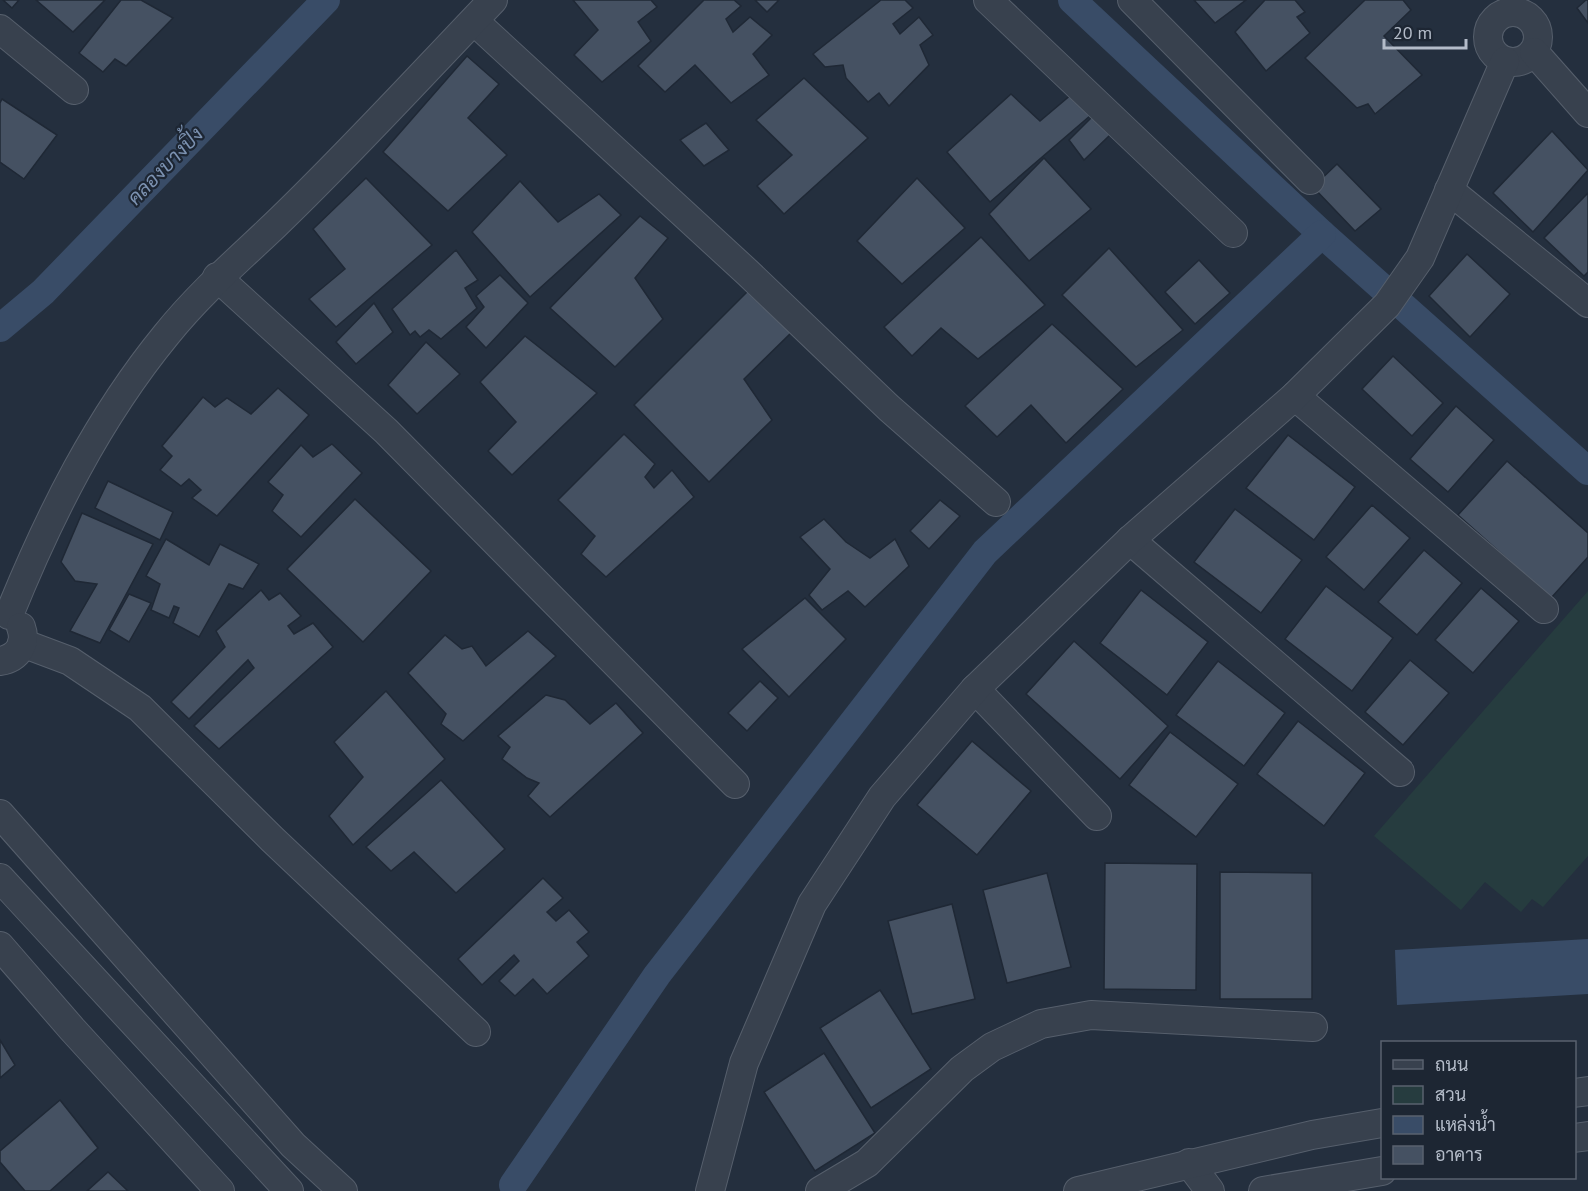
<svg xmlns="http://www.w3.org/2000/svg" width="1588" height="1191" viewBox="0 0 1588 1191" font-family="'PT Sans',Sarabun,sans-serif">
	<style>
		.green { fill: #263c3f }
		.water { fill: #394c67 }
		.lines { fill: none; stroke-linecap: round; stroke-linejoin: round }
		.canal { stroke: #394c67; stroke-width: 28 }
		.building { fill: #455162; stroke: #1f2835; stroke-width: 1.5 }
		.minor-casing { stroke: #565f6c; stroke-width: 30 }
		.minor { stroke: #38414e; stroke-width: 28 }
		.labels { text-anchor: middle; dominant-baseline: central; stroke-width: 4.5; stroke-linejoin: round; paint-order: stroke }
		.water-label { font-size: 20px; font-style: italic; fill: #7c92b1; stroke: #1d2633 }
	</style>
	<rect width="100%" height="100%" fill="#242f3e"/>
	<polygon class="green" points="1588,591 1588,856 1543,907 1532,899 1521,912 1485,882 1461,910 1374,836"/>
	<polygon class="water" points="1588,939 1588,994 1397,1005 1395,950"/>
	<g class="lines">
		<g class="canal">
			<polyline points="1072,0 1322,234 1588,471"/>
			<polyline points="0,328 43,292 326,0"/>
			<polyline points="513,1185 657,975 985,552 1322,234"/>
		</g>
	</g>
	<g class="building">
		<polygon points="3,0 19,0 12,8"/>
		<polygon points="36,0 105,0 73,32"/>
		<polygon points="121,0 141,0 173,18 126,66 115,59 103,72 79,53"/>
		<polygon points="573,0 651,0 657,7 638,22 651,41 602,82 574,55 598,30"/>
		<polygon points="704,0 734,0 741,6 726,19 733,32 750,17 772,35 753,54 769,75 731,103 695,65 665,92 638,66"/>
		<polygon points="755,0 779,0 767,12"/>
		<polygon points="881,0 905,0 913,8 893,24 900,34 919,17 933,35 920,45 929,65 889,106 879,93 868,102 846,78 843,65 825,67 813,54"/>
		<polygon points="1194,0 1246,0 1215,23"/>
		<polygon points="1265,0 1295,0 1305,12 1297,17 1310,33 1266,71 1235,32"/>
		<polygon points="1365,0 1403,0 1411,10 1384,36 1422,75 1375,114 1368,104 1357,108 1305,58"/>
		<polygon points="1586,0 1588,0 1588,23 1577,8"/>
		<polygon points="467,56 499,84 468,118 507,155 448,211 383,152"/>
		<polygon points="804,78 868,138 784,214 757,186 792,155 756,120"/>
		<polygon points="1011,94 1040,121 1072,94 1091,115 990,202 947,152"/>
		<polygon points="2,99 57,135 24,179 0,162 0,103"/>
		<polygon points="1093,116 1110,135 1084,160 1069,140"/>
		<polygon points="706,123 729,150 704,166 680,140"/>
		<polygon points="1552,131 1588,170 1533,232 1493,193"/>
		<polygon points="1044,158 1091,209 1029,261 989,214"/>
		<polygon points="1337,164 1381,209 1355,231 1313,187"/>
		<polygon points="366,178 432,245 336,327 309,299 345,269 313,229"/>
		<polygon points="917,178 965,228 902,284 857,241"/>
		<polygon points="520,181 558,222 599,194 621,215 530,297 472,232"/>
		<polygon points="1588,193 1588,272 1584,276 1544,238"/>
		<polygon points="640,216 668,238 635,278 663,319 615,367 550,308"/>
		<polygon points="981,237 1045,305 978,359 941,328 912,356 884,327"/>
		<polygon points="1109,248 1183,330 1136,367 1062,295"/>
		<polygon points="456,250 478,280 465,288 477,308 441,339 429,330 420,337 415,331 410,335 392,309"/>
		<polygon points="1467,254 1510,294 1470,337 1429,296"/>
		<polygon points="1199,260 1230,293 1195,324 1165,292"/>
		<polygon points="500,275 528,303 486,348 466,327 484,307 476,296"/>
		<polygon points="750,289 795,329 744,379 772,420 709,482 634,405"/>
		<polygon points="374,303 393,332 356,364 336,342"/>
		<polygon points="1052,324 1123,389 1066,443 1031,405 997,437 965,406"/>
		<polygon points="525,336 597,393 512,475 488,451 516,422 480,382"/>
		<polygon points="426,342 460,374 417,414 388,385"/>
		<polygon points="1393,356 1443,403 1412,436 1362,389"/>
		<polygon points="278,388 309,415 217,516 192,498 201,490 189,479 181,486 160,470 172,456 162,446 203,397 215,407 227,398 251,414"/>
		<polygon points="1456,406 1494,440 1448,492 1410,459"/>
		<polygon points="624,434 655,464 645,477 654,488 672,470 694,497 606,577 581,554 595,536 558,500"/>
		<polygon points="1288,435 1355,487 1314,540 1246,488"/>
		<polygon points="332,444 362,473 301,537 272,511 283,495 268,482 301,445 313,457"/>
		<polygon points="1507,461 1588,533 1588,557 1551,598 1458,515"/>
		<polygon points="108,481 173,512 160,540 95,508"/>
		<polygon points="355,499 431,571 363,642 287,569"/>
		<polygon points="940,500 960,516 929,549 910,531"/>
		<polygon points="1372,505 1410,538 1364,590 1326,557"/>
		<polygon points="1235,509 1302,560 1261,613 1194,562"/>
		<polygon points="82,513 153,544 100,643 70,631 97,584 75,581 61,562"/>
		<polygon points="824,519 846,542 870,558 895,539 909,566 865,607 848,591 822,610 809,595 830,569 800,537"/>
		<polygon points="166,539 209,565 220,544 259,564 243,589 229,584 199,637 173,623 179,608 174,606 169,618 151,610 160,584 146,576"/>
		<polygon points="1424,550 1462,583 1417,635 1378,602"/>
		<polygon points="1326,586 1393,638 1352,691 1285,639"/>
		<polygon points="1481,588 1519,621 1473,673 1435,640"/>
		<polygon points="261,590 269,600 280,593 301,616 288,626 294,634 313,623 333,647 219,749 194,726 254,668 248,660 189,719 171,702 225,647 216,631"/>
		<polygon points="1141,590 1208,642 1167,695 1100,643"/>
		<polygon points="129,594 151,603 129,642 109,630"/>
		<polygon points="805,598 846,639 789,697 742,649"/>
		<polygon points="528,631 556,656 463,741 441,724 446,714 408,673 445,635 462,649 472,646 486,666"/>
		<polygon points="1074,641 1168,726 1120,779 1026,694"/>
		<polygon points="1410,660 1449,693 1403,745 1365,712"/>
		<polygon points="1218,661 1285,713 1244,766 1176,715"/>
		<polygon points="760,681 778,698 747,731 728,713"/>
		<polygon points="386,691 445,759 353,845 329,816 363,777 334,742"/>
		<polygon points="546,695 565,700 590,724 616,703 643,733 550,817 528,796 539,783 527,778 502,759 510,747 498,736"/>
		<polygon points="1298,721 1365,773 1324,826 1257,774"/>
		<polygon points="1170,732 1238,784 1196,837 1129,785"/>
		<polygon points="972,741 1031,791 977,855 917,805"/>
		<polygon points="441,780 505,849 456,893 414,852 391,871 366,847"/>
		<polygon points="1105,863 1197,864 1196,990 1104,989"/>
		<polygon points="1220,872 1312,873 1312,999 1220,999"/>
		<polygon points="1047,873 1071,967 1007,983 983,890"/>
		<polygon points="543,878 563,898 547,912 556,921 569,910 589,932 577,942 589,956 547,994 533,979 515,996 499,981 519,961 514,955 482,985 458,959"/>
		<polygon points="952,904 975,999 912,1014 888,921"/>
		<polygon points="880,990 931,1069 871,1108 820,1028"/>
		<polygon points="0,1040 15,1065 0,1078"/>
		<polygon points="824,1053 875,1133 815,1171 764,1092"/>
		<polygon points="60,1100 98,1148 50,1191 25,1191 0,1162 0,1151"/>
		<polygon points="108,1172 128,1191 87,1191"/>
	</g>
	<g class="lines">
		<defs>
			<g id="minor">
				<polyline points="988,0 1233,233"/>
				<polyline points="1132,0 1310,180"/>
				<circle cx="1513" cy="37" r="25"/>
				<polyline points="474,21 748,273 889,408 996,502"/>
				<polyline points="0,29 74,90"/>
				<polyline points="1534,52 1588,113"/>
				<polyline points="1449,190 1588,303"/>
				<polyline points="217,277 386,431 735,784"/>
				<polyline points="1295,396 1544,609"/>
				<polyline points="1130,540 1400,772"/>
				<path d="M9,615C49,516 98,418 166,335C199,294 237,261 275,225C350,153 421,75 493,0"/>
				<polyline points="22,643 70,661 140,708 272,839 476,1032"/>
				<path d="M0,661C18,658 27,644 21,627"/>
				<polyline points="975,689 1097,816"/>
				<polyline points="0,814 293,1145 343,1191"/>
				<polyline points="0,878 289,1191"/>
				<polyline points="0,946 72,1029 220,1191"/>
				<polyline points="1574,1093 1588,1091"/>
				<polyline points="1574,1138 1588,1136"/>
				<polyline points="1189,1163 1210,1191"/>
				<polyline points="710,1191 744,1063 812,904 882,797 975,689 1130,540 1295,396 1387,305 1420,258 1505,61"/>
				<polyline points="820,1191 867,1163 962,1069 992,1047 1041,1024 1091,1015 1313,1027"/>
				<polyline points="1078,1191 1312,1135 1382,1123"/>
				<polyline points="1263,1191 1382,1171"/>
			</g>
		</defs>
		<use href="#minor" class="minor-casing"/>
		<use href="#minor" class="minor"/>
	</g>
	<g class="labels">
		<g class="water-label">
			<text transform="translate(165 166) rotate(-46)">คลองบางปิ้ง</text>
		</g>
	</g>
	<rect x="1381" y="1041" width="195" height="138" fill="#1d2633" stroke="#59626f" stroke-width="1.5"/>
	<rect x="1393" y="1060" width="30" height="9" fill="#38414e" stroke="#59626f" stroke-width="1.5"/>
	<text x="1435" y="1071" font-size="18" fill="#b4bcc9">ถนน</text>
	<rect x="1393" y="1086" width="30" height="18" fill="#263c3f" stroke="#59626f" stroke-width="1.5"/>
	<text x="1435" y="1101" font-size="18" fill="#b4bcc9">สวน</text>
	<rect x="1393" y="1116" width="30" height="18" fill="#394c67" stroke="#59626f" stroke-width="1.5"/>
	<text x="1435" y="1131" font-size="18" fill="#b4bcc9">แหล่งน้ำ</text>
	<rect x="1393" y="1146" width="30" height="18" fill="#455162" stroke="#59626f" stroke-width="1.5"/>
	<text x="1435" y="1161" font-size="18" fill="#b4bcc9">อาคาร</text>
	<path d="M1384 39v9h82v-9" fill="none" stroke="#b4bcc9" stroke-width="3"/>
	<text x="1393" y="39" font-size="18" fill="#b4bcc9" stroke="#1d2633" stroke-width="4.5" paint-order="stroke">20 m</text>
</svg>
